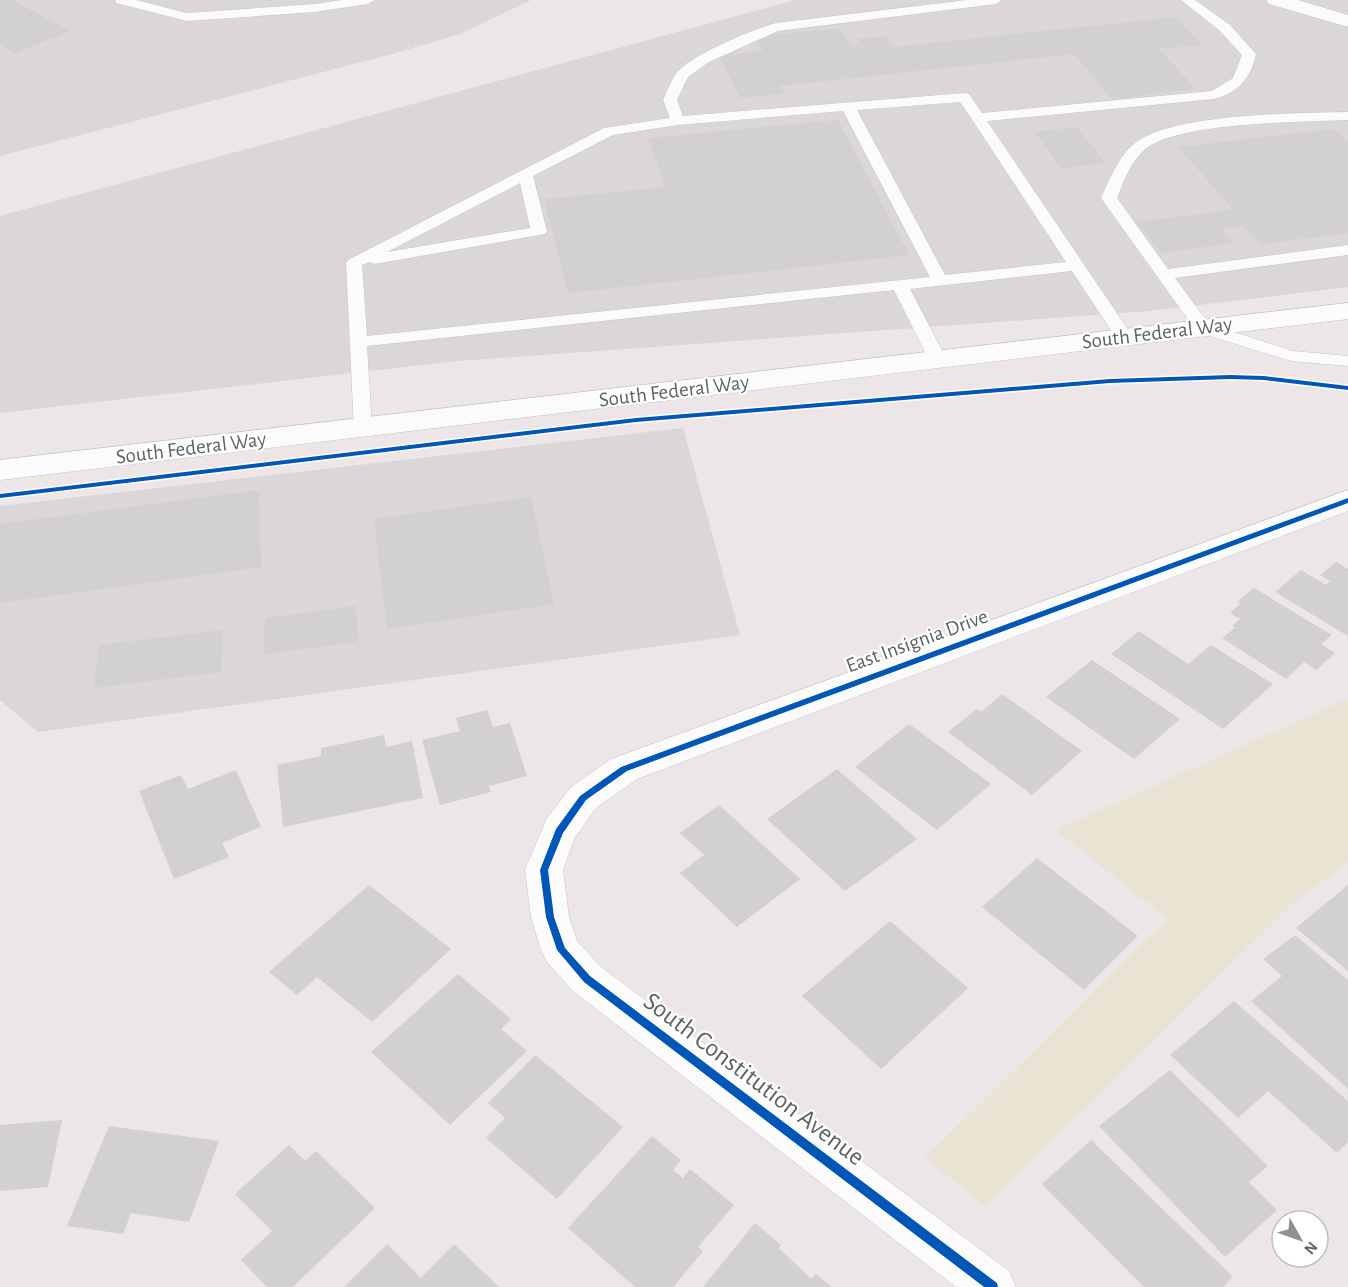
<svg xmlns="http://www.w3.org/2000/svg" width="1348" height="1287" viewBox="0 0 1348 1287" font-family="'Alegreya Sans',sans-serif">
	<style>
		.industrial { fill: #dbd6d7 }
		.green { fill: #e8e3d3 }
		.building { fill: #d3d0d0 }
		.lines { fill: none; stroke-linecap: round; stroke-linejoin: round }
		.lane-casing { stroke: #c6c5c5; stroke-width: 1 }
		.street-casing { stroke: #c6c5c5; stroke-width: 1 }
		.secondary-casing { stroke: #c6c5c5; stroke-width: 1 }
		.lane { fill: #fcfbfc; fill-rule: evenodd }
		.street { fill: #fcfbfc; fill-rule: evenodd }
		.secondary { fill: #fcfbfc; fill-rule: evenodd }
		.rail { stroke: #e1e0e0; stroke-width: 3; stroke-dasharray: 1 5; stroke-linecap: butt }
		.cycleway-casing { stroke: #fff; stroke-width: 3 }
		.cycleway { fill: #0057b8; fill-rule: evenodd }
		.labels { text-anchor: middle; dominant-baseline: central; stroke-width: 4.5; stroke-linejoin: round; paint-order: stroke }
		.street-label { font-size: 21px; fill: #5c6460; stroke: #fff }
		.near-street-label { font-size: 26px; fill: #5c6460; stroke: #fff }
	</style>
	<rect width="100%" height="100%" fill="#ece6e8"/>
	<g class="industrial">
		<polygon points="0,0 531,0 460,34 396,53 0,156"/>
		<polygon points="795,0 1348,0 1348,287 1150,311 458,361 0,413 0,216"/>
		<polygon points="683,428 740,635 38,732 0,700 0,506"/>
	</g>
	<polygon class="green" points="1348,699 1348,862 1293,903 986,1206 925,1158 1168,919 1056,830"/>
	<g class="building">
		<polygon points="0,0 12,0 70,31 15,53 0,45"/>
		<polygon points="1176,17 1202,45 1159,49 1196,89 1112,99 1074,54 780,86 785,93 740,98 719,55 763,51 755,37 839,28 851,46 861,45 857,39 886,36 894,47"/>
		<polygon points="838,120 909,255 568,293 544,199 665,187 648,138"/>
		<polygon points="1077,127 1105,163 1061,168 1035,132"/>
		<polygon points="1334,129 1348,142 1348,233 1260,244 1244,226 1221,229 1233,243 1162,253 1137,222 1233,210 1179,147"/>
		<polygon points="259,490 261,567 0,603 0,524"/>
		<polygon points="531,497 554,604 387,629 374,519"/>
		<polygon points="1336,562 1348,569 1348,636 1275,592 1301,570 1326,585 1330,581 1320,575"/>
		<polygon points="1254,588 1332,635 1321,644 1335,653 1316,670 1304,662 1286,679 1222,638 1235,628 1232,626 1240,619 1230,613 1240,604 1237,602"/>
		<polygon points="356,606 358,642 264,654 265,618"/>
		<polygon points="223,630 221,672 94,688 99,645"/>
		<polygon points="1139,631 1188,664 1211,645 1273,684 1223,729 1111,654"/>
		<polygon points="1092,660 1180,719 1134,759 1046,697"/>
		<polygon points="1002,694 1082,751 1032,795 948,732 977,709 981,712"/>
		<polygon points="487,710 493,727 510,723 527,776 489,786 491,792 440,805 422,740 460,731 456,718"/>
		<polygon points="909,724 991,784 937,830 855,767"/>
		<polygon points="384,735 386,747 412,741 423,798 283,827 277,765 321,756 321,748"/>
		<polygon points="837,769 917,839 845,891 767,819"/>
		<polygon points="236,770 261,827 222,843 229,857 174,879 139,791 181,775 188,789"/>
		<polygon points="719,805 800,879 737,927 680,873 704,855 680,833"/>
		<polygon points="1037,858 1138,936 1084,990 982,907"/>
		<polygon points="369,885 451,949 372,1022 317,977 297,995 269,972"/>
		<polygon points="1348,885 1348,971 1296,928"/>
		<polygon points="890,921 968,988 881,1069 802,996"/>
		<polygon points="1295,935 1348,980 1348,1089 1251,1001 1282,976 1263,959"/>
		<polygon points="458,974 511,1019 501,1029 527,1051 450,1125 371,1052"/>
		<polygon points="1234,1001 1348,1101 1348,1142 1337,1153 1268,1091 1238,1118 1170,1055"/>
		<polygon points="535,1055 623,1127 557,1199 486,1138 505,1118 488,1103"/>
		<polygon points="1170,1070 1268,1166 1249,1182 1277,1210 1225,1257 1099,1126"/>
		<polygon points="62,1120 48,1187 0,1191 0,1125"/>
		<polygon points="109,1126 219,1141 189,1222 131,1213 123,1234 67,1226"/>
		<polygon points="652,1136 681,1160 673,1170 683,1178 690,1169 734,1205 698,1247 703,1251 673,1287 635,1287 568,1228"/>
		<polygon points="1091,1140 1233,1277 1223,1287 1144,1287 1042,1184"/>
		<polygon points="289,1145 305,1161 316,1151 375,1208 293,1287 267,1287 241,1260 272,1231 235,1194"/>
		<polygon points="755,1223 781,1245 779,1248 811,1279 816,1274 832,1287 703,1287"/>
		<polygon points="387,1244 421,1278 454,1244 499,1287 344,1287"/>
	</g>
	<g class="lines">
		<defs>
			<g id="lane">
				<polygon points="115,0 136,0 187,13 315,4 342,0 374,0 368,4 315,12 187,21 116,3"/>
				<path d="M967,0H1002L996,4L778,31L709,62L688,77L677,100L683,116L964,93L969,94L982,113L1212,91L1233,78L1242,55L1220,31L1181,0H1195L1230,25L1256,54C1251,78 1238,93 1214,99L987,121L1133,337L1130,341H1118L1072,271L910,289L947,360L944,364H932L929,360L894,290L367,346L372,428L369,432H357L354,428L346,263L348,260L604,128L670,118L663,100C667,92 670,82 676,74C688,56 754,29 776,23ZM960,102L971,118L1066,262L945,275L857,110ZM843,111L930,277L367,336L362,265L369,262L375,264L545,234L547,231L533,176L613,135L678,125ZM520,183L530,228L387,252Z"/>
				<path d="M1348,112V120C1301,122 1184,122 1148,147C1132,158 1124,181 1117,198L1168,269L1348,245V255L1175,278L1209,324L1293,351L1348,356V366L1291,361L1197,332L1101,198C1110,179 1120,152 1139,140C1181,114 1296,113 1348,112Z"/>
			</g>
			<g id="street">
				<polygon points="1266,0 1298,0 1348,15 1348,27 1269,4"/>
				<polygon points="1348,490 1348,511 637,779 596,808 575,837 563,870 569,917 577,941 601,967 1009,1271 1016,1287 956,1287 573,991 547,962 541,950 531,917 525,870 546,820 570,788 611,759"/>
			</g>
			<polygon id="secondary" points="1348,303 1348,319 0,480 0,460"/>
		</defs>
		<use href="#lane" class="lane-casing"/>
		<use href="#street" class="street-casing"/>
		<use href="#secondary" class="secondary-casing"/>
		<use href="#lane" class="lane"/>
		<use href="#street" class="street"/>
		<use href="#secondary" class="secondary"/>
		<g class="rail">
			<polyline points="349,49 463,42 549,31"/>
			<polyline points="74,68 140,67 227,58"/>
			<polyline points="0,110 66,97"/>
			<path d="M0,122C65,106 129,87 194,73C299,51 403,35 504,0"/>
			<polyline points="0,134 35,120"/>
			<polyline points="517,145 789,0"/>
			<polyline points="0,190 690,0"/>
		</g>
		<defs>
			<g id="cycleway">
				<polygon points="1230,375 1264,376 1348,386 1348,390 1264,380 1230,379 1110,383 636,422 0,498 0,494 636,418 1110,379"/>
				<polygon points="1348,498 1348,503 627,771 586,800 563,833 548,870 554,917 565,948 590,976 997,1283 998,1287 984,1287 584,982 557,950 546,917 540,870 556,829 580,796 621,767"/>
			</g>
		</defs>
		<use href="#cycleway" class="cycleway-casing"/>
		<use href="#cycleway" class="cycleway"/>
	</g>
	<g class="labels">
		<g class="street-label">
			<text transform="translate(1157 333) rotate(-7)">South Federal Way</text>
			<text transform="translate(674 391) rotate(-7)">South Federal Way</text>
			<text transform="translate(191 448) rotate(-7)">South Federal Way</text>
			<text transform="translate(917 641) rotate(-20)">East Insignia Drive</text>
		</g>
		<g class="near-street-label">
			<text transform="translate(754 1079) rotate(37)">South Constitution Avenue</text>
		</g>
	</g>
	<g transform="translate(1300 1239) rotate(130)"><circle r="28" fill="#ffffff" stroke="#bec1bf" stroke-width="1.5"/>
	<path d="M0-4.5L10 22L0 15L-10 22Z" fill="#8e9290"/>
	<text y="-9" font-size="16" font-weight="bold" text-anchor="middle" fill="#5c6460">N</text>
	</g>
</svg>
